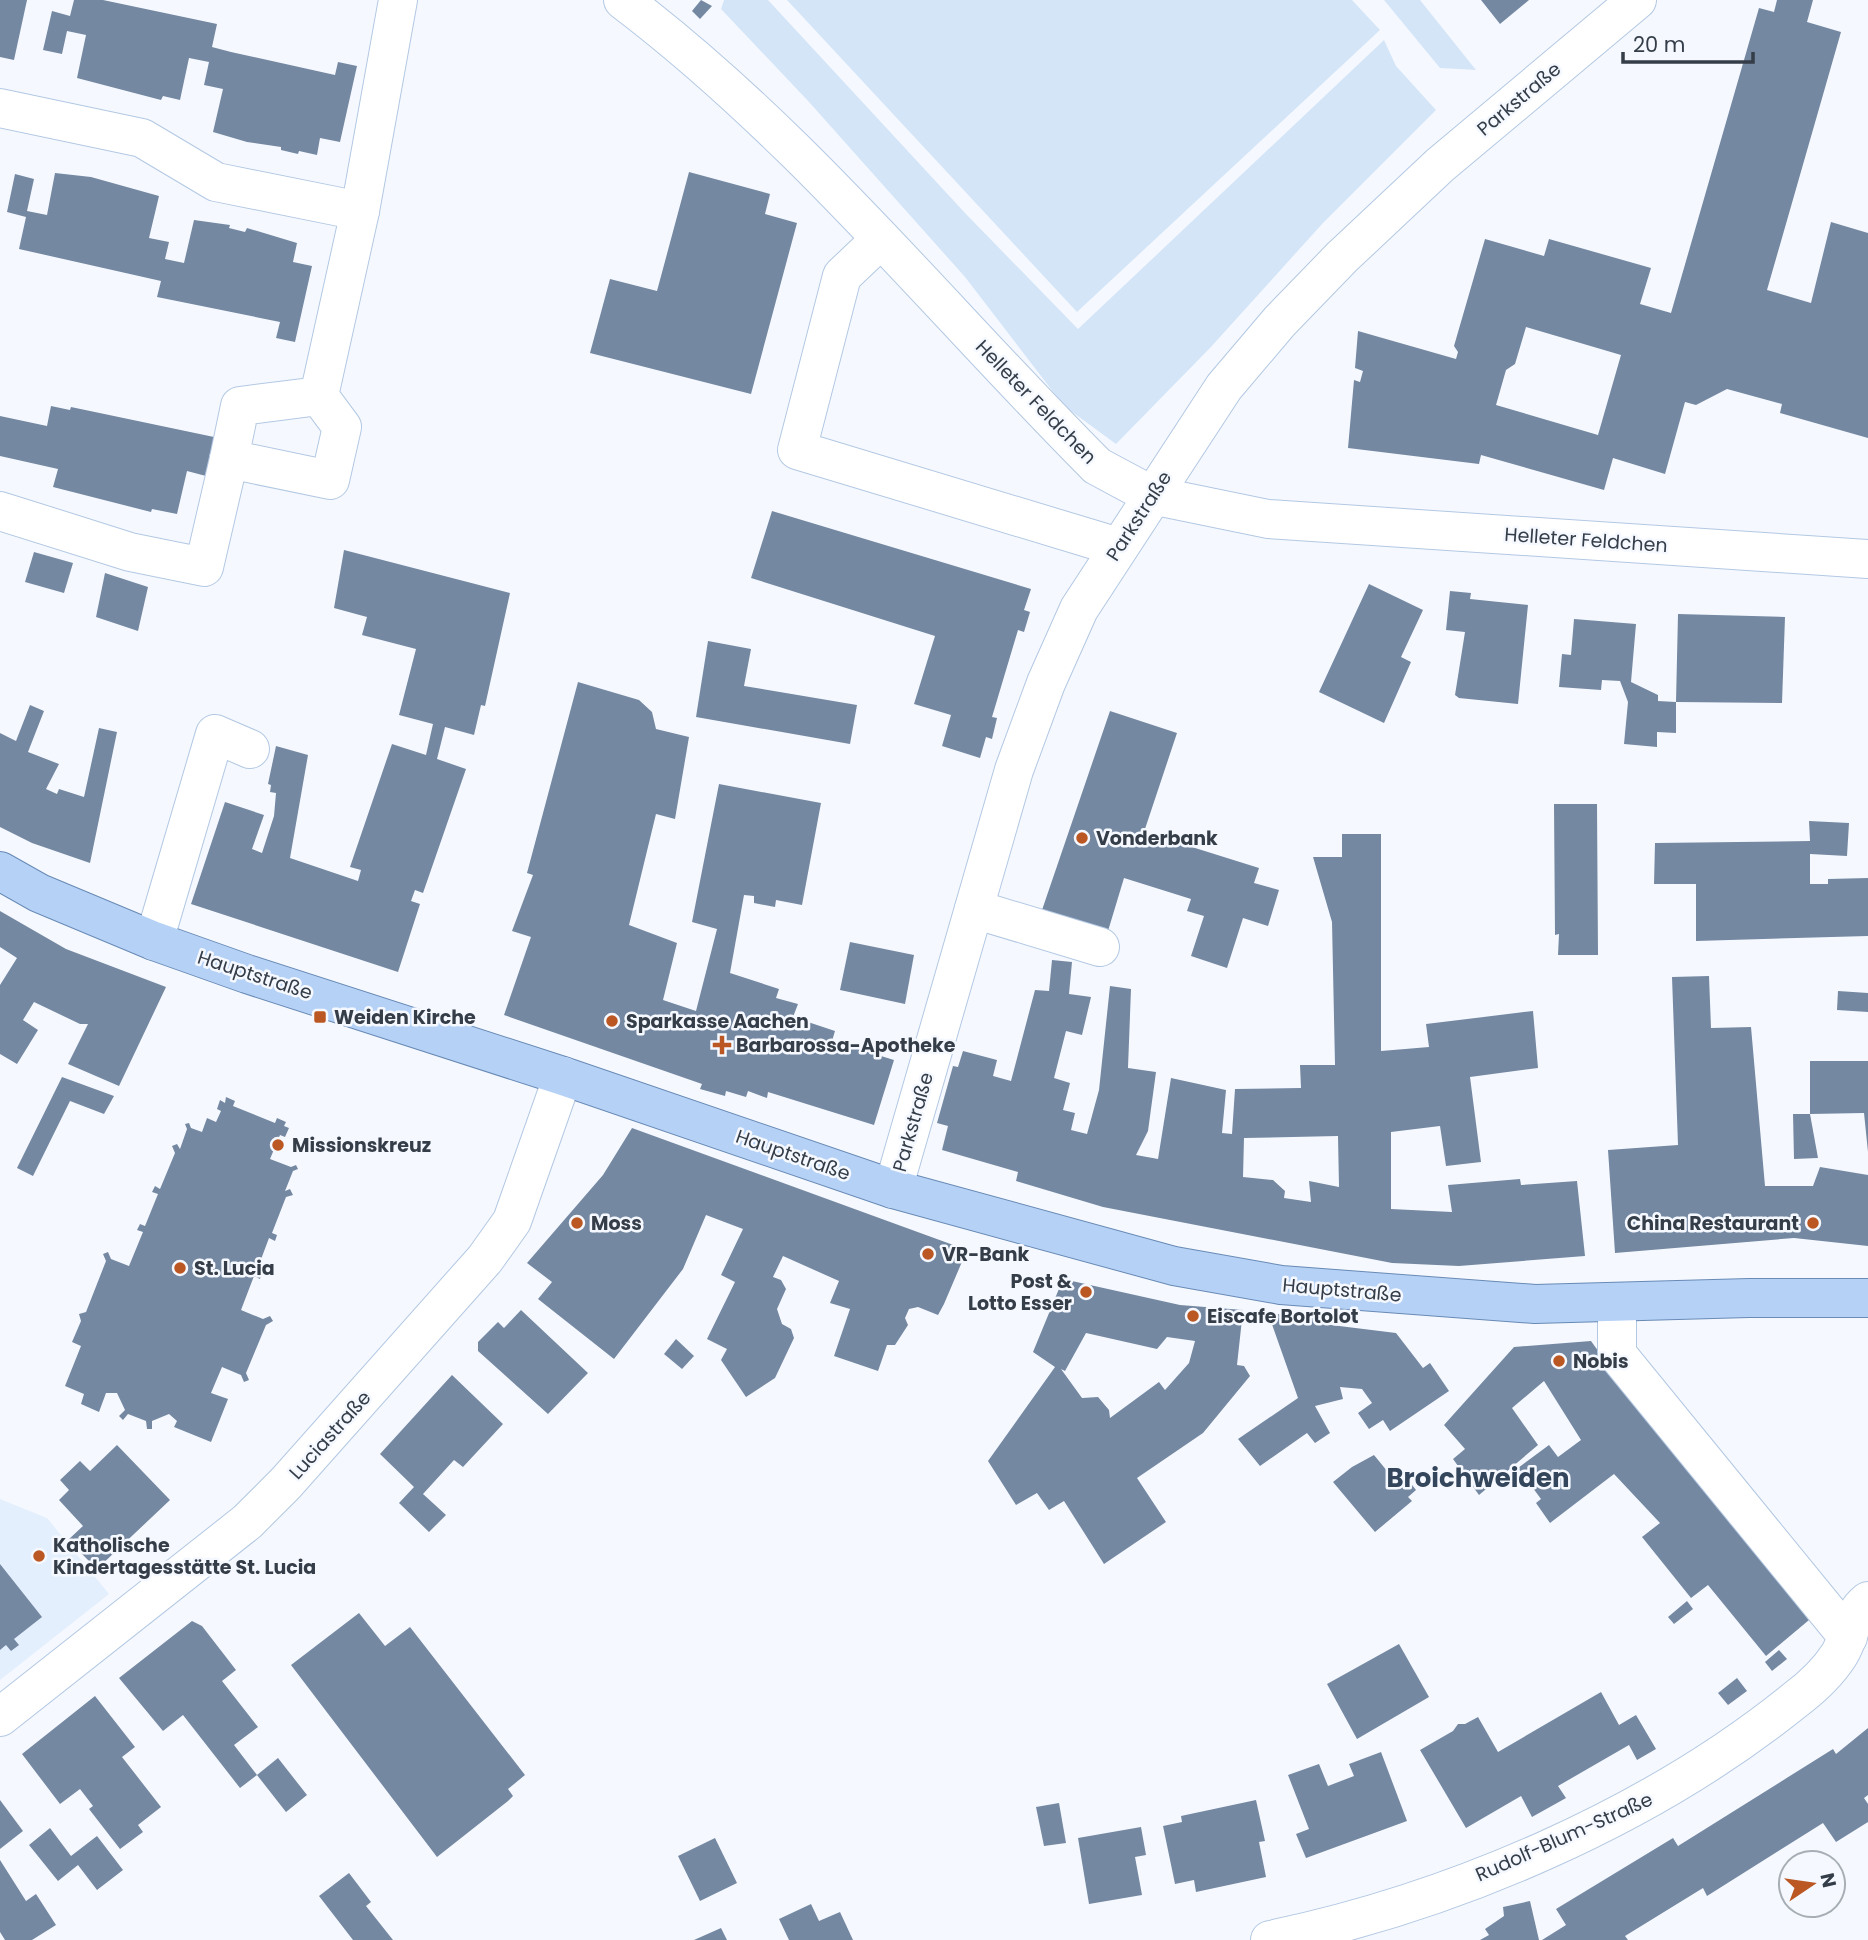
<svg xmlns="http://www.w3.org/2000/svg" width="1868" height="1940" viewBox="0 0 1868 1940" font-family="Poppins,sans-serif">
	<style>
		.built { fill: #e4effd }
		.green { fill: #d5e5f8 }
		.building { fill: #7588a2; fill-rule: evenodd }
		.lines { fill: none; stroke-linecap: round; stroke-linejoin: round }
		.minor-casing { stroke: #b3c8e3; stroke-width: 40 }
		.major-casing { stroke: #688ab5; stroke-width: 40 }
		.minor { stroke: #fff; stroke-width: 38 }
		.major { stroke: #b5d1f6; stroke-width: 38 }
		.poi-dot { fill: #bb5722; stroke: #f5f9ff; stroke-width: 2.5 }
		.labels { text-anchor: middle; dominant-baseline: central; stroke-width: 5; stroke-linejoin: round; paint-order: stroke }
		.street-label { font-size: 19px; fill: #343d48; stroke: #f5f9ff }
		.poi-label { font-size: 19px; font-weight: bold; fill: #343d48; stroke: #f5f9ff; text-anchor: start }
		.district-label { font-size: 26px; font-weight: bold; fill: #34465c; stroke: #f5f9ff }
	</style>
	<rect width="100%" height="100%" fill="#f5f9ff"/>
	<polygon class="built" points="0,1499 47,1518 109,1594 0,1680"/>
	<g class="green">
		<polygon points="724,0 768,0 966,214 1078,329 1384,40 1396,66 1436,110 1323,223 1210,348 1116,444 1064,406 965,277 809,102 721,9"/>
		<polygon points="787,0 1352,0 1380,30 1077,312"/>
		<polygon points="1384,0 1420,0 1476,70 1440,68"/>
	</g>
	<g class="building">
		<polygon points="0,0 27,0 14,60 0,57"/>
		<polygon points="74,0 103,0 217,24 212,47 231,52 335,75 338,62 357,66 340,142 320,138 317,155 299,151 298,154 281,150 281,147 247,142 213,132 223,89 204,85 209,62 189,58 180,100 163,96 161,100 77,78 86,35 67,31 62,54 43,50 52,11 70,16"/>
		<polygon points="701,0 712,6 700,19 692,11"/>
		<polygon points="1481,0 1529,0 1500,24"/>
		<path d="M1777,0H1813L1807,22L1841,32L1767,290L1811,303L1831,222L1868,233V438L1780,413L1782,404L1727,389L1696,405L1685,402L1665,474L1613,458L1604,490L1481,455L1479,464L1348,448L1354,380L1360,382L1363,371L1355,368L1358,331L1456,359L1458,352L1454,346L1485,239L1544,256L1549,239L1651,268L1640,304L1671,313L1759,8L1774,12ZM1526,327L1621,355L1598,435L1496,405L1506,370L1515,364Z"/>
		<polygon points="689,172 770,194 765,214 797,223 751,394 590,353 610,279 657,291"/>
		<polygon points="55,173 91,177 159,196 149,238 169,242 165,259 184,263 194,220 230,225 229,228 245,232 247,228 297,243 293,262 312,266 295,342 276,338 280,322 157,297 161,281 19,249 26,217 7,212 15,174 34,179 27,211 47,215"/>
		<polygon points="51,406 70,410 71,407 214,437 206,476 187,471 177,514 152,509 151,512 53,487 58,469 0,456 0,416 47,426"/>
		<polygon points="772,511 1031,589 1024,610 1030,612 1024,632 1018,630 992,717 997,718 992,739 986,737 980,758 942,746 951,715 914,704 935,636 751,578"/>
		<polygon points="344,550 510,593 485,706 481,705 474,735 445,727 437,759 466,769 423,893 415,890 411,901 420,904 398,972 191,904 225,802 264,815 252,849 262,853 274,816 276,793 270,792 271,785 268,784 276,746 308,755 290,858 358,881 361,870 350,867 392,744 426,755 433,724 399,715 416,649 362,635 367,617 334,608"/>
		<polygon points="34,552 73,563 64,593 25,582"/>
		<polygon points="105,573 148,587 138,631 96,617"/>
		<polygon points="1369,584 1423,610 1401,657 1411,662 1384,723 1319,692"/>
		<polygon points="1450,591 1471,593 1470,599 1528,605 1518,704 1459,698 1455,695 1465,632 1446,630"/>
		<polygon points="1678,614 1785,617 1782,703 1676,702"/>
		<polygon points="1574,619 1636,624 1631,682 1658,695 1658,701 1676,702 1676,733 1657,732 1657,747 1624,744 1628,702 1620,681 1602,680 1601,690 1559,687 1562,654 1571,655"/>
		<polygon points="708,641 751,649 744,686 857,705 850,744 696,717"/>
		<polygon points="578,682 639,700 652,712 656,729 689,737 675,819 656,814 629,925 677,943 663,1000 696,1011 717,929 692,922 719,784 821,803 802,905 776,900 775,907 754,903 754,896 744,895 730,973 779,989 776,998 798,1004 793,1017 835,1031 832,1041 894,1060 874,1125 768,1092 767,1098 748,1091 746,1097 726,1091 725,1096 700,1089 702,1084 504,1015 531,937 512,931 533,875 527,873"/>
		<polygon points="30,705 44,711 28,752 59,764 46,789 57,794 59,789 84,797 99,728 117,732 90,863 32,843 0,827 0,733 16,741"/>
		<polygon points="1110,711 1177,733 1144,832 1259,868 1254,883 1279,890 1268,926 1243,918 1227,968 1191,956 1204,916 1187,911 1191,899 1124,878 1108,931 1042,910"/>
		<polygon points="1554,804 1597,804 1598,955 1558,955 1559,934 1555,935"/>
		<polygon points="1809,821 1849,823 1847,856 1810,854 1810,884 1828,884 1828,879 1868,878 1868,936 1696,941 1696,884 1654,884 1655,843 1810,841"/>
		<path d="M1342,834H1381V1051L1429,1047L1426,1024L1533,1011L1538,1068L1470,1077L1481,1162L1446,1166L1440,1126L1391,1132V1209L1452,1212L1448,1185L1520,1179L1521,1185L1577,1181L1585,1256L1459,1266L1392,1263L1103,1207L1016,1181L1018,1172L942,1150L948,1126L937,1123L953,1066L958,1067L963,1051L997,1060L993,1076L1011,1081L1035,990L1049,991L1052,960L1072,962L1069,994L1091,997L1082,1035L1066,1031L1054,1078L1070,1083L1063,1110L1075,1113L1071,1130L1087,1134L1099,1090L1110,986L1131,989L1128,1068L1156,1072L1148,1131L1136,1155L1158,1159L1171,1078L1226,1090L1222,1133L1232,1134L1235,1089L1301,1088L1300,1065H1335L1332,922L1313,857H1342ZM1338,1136L1339,1187L1309,1181L1311,1202L1284,1198L1285,1191L1273,1180L1243,1177L1244,1138Z"/>
		<polygon points="0,911 66,949 166,987 119,1086 68,1064 88,1024 80,1024 34,1002 23,1020 38,1030 17,1064 0,1054 0,985 17,958 0,947"/>
		<polygon points="850,942 914,955 905,1004 840,990"/>
		<polygon points="1709,976 1711,1028 1751,1027 1765,1186 1813,1186 1820,1167 1868,1175 1868,1246 1794,1238 1615,1253 1608,1150 1678,1145 1672,977"/>
		<polygon points="1838,991 1868,993 1868,1012 1837,1010"/>
		<polygon points="1810,1061 1868,1061 1868,1152 1864,1113 1810,1114"/>
		<polygon points="62,1077 114,1096 104,1114 70,1101 33,1176 17,1168"/>
		<polygon points="226,1097 235,1101 233,1106 275,1123 277,1118 286,1122 284,1126 289,1128 285,1137 280,1135 270,1159 291,1167 296,1165 298,1169 293,1171 285,1191 290,1189 293,1195 286,1197 272,1233 277,1235 275,1241 269,1238 257,1270 262,1273 260,1279 254,1276 241,1310 263,1319 270,1316 273,1321 266,1325 246,1373 249,1380 244,1382 241,1375 222,1367 211,1393 228,1399 211,1442 174,1427 177,1421 169,1414 152,1421 152,1429 147,1429 146,1421 128,1414 123,1420 119,1416 125,1410 117,1393 106,1393 99,1412 81,1404 84,1394 65,1386 81,1346 72,1342 81,1321 79,1314 86,1312 106,1261 103,1254 108,1252 111,1259 129,1266 143,1232 137,1230 140,1224 145,1226 158,1194 152,1192 155,1186 160,1189 175,1153 172,1146 177,1144 180,1149 187,1129 185,1124 189,1123 191,1128 202,1132 207,1118 216,1122 221,1111 217,1109 220,1100 225,1103"/>
		<polygon points="1793,1114 1810,1114 1818,1158 1794,1159"/>
		<polygon points="632,1128 967,1250 944,1304 938,1315 918,1307 909,1309 905,1318 908,1325 895,1345 887,1345 878,1371 834,1356 850,1309 830,1303 839,1281 783,1256 773,1277 781,1280 786,1289 777,1309 782,1324 791,1329 794,1338 775,1378 746,1397 721,1360 727,1349 707,1339 735,1282 721,1275 743,1229 706,1215 683,1269 614,1359 538,1299 552,1282 527,1263 603,1175"/>
		<path d="M1063,1279L1180,1305L1243,1310L1237,1365L1244,1366L1250,1376L1203,1433L1137,1478L1166,1522L1104,1564L1064,1501L1049,1510L1037,1493L1016,1505L988,1461L1055,1367L1033,1352ZM1086,1333L1157,1349L1167,1337L1195,1341L1189,1363L1165,1390L1159,1382L1110,1418L1109,1410L1098,1397L1082,1398L1061,1369L1065,1371Z"/>
		<polygon points="521,1310 588,1373 548,1414 478,1351 478,1342 498,1322 504,1328"/>
		<polygon points="1268,1313 1322,1319 1323,1324 1396,1333 1423,1368 1430,1363 1449,1391 1390,1431 1383,1420 1369,1429 1358,1413 1372,1403 1362,1389 1340,1387 1343,1399 1315,1406 1330,1433 1315,1443 1307,1433 1260,1466 1238,1439 1298,1398"/>
		<polygon points="676,1339 694,1356 682,1369 664,1354"/>
		<polygon points="1591,1341 1647,1419 1815,1615 1766,1656 1708,1585 1691,1598 1642,1537 1660,1523 1614,1474 1550,1523 1536,1503 1541,1499 1518,1468 1549,1445 1558,1457 1581,1440 1544,1381 1512,1408 1538,1445 1479,1495 1453,1459 1465,1449 1444,1425 1514,1347"/>
		<polygon points="452,1375 503,1424 463,1467 454,1460 423,1494 446,1515 429,1532 399,1503 414,1487 380,1454"/>
		<polygon points="117,1445 170,1500 97,1569 68,1540 83,1526 59,1500 69,1490 60,1480 80,1461 90,1471"/>
		<polygon points="1374,1455 1401,1488 1409,1481 1416,1490 1408,1497 1412,1501 1375,1532 1333,1482 1352,1467"/>
		<polygon points="0,1564 42,1617 14,1639 19,1645 11,1651 6,1645 0,1650"/>
		<polygon points="1687,1601 1693,1609 1674,1624 1668,1617"/>
		<polygon points="359,1613 385,1646 410,1627 525,1775 508,1789 513,1796 508,1801 437,1857 291,1665"/>
		<polygon points="192,1621 202,1626 236,1670 222,1681 258,1727 234,1745 257,1775 240,1788 183,1715 163,1731 119,1678"/>
		<polygon points="1399,1644 1429,1697 1357,1739 1327,1684"/>
		<polygon points="1779,1650 1787,1659 1772,1671 1765,1662"/>
		<polygon points="1737,1678 1747,1691 1728,1705 1718,1693"/>
		<polygon points="1601,1692 1619,1725 1636,1715 1656,1749 1637,1760 1629,1745 1558,1786 1566,1798 1532,1817 1521,1796 1466,1828 1420,1750 1453,1731 1458,1724 1465,1724 1478,1717 1498,1752"/>
		<polygon points="95,1696 135,1747 122,1757 161,1807 138,1825 143,1832 120,1849 89,1809 93,1806 80,1789 60,1804 22,1754"/>
		<polygon points="1868,1728 1868,1795 1864,1798 1868,1804 1868,1822 1836,1842 1823,1823 1707,1896 1703,1888 1625,1936 1628,1940 1542,1940 1566,1925 1556,1909 1673,1838 1678,1846 1833,1749 1836,1754"/>
		<polygon points="1381,1752 1407,1821 1306,1858 1296,1834 1309,1829 1288,1775 1319,1764 1328,1786 1354,1776 1349,1764"/>
		<polygon points="278,1758 307,1795 286,1812 257,1775"/>
		<polygon points="0,1800 23,1831 0,1849"/>
		<polygon points="1256,1800 1265,1841 1259,1842 1266,1877 1196,1892 1194,1880 1175,1884 1163,1826 1182,1822 1181,1816"/>
		<polygon points="1059,1803 1066,1843 1044,1846 1036,1807"/>
		<polygon points="1141,1827 1146,1855 1135,1857 1142,1895 1089,1904 1078,1838"/>
		<polygon points="50,1828 71,1856 97,1836 123,1870 97,1890 78,1865 58,1881 29,1845"/>
		<polygon points="715,1838 737,1883 700,1901 678,1856"/>
		<polygon points="0,1860 26,1901 36,1894 56,1925 32,1940 5,1940 0,1932"/>
		<polygon points="349,1873 371,1902 366,1906 393,1940 353,1940 319,1896"/>
		<polygon points="1530,1901 1539,1940 1480,1940 1489,1935 1485,1929 1504,1916 1503,1907"/>
		<polygon points="811,1904 819,1921 840,1912 853,1940 789,1940 779,1919"/>
		<polygon points="721,1928 727,1940 694,1940"/>
	</g>
	<g class="lines">
		<defs>
			<g id="minor">
				<path d="M623,0C800,134 941,310 1097,466L1151,495L1268,519L1868,559"/>
				<polyline points="0,108 142,138 216,182 360,211"/>
				<polyline points="881,239 842,276 797,450 1118,547"/>
				<polyline points="229,459 240,406 319,396"/>
				<polyline points="0,511 130,552 204,567 229,459 330,480 342,427 319,396 360,211 398,0"/>
				<polyline points="974,909 1100,947"/>
				<polyline points="154,941 215,734 250,749"/>
				<polyline points="893,1189 1014,770 1046,683 1079,609 1224,387 1280,321 1342,257 1440,165 1637,0"/>
				<polyline points="1617,1302 1617,1354 1848,1637"/>
				<polyline points="0,1717 247,1522 286,1483 485,1259 512,1221 563,1076"/>
				<path d="M1270,1940C1452,1902 1649,1818 1795,1700C1811,1688 1828,1672 1839,1655C1851,1636 1850,1615 1868,1601"/>
			</g>
			<polyline id="major" points="0,871 39,893 154,941 247,974 563,1076 893,1189 1174,1266 1281,1285 1535,1304 1749,1298 1868,1298"/>
		</defs>
		<use href="#minor" class="minor-casing"/>
		<use href="#major" class="major-casing"/>
		<use href="#minor" class="minor"/>
		<use href="#major" class="major"/>
	</g>
	<g class="poi-dot">
		<circle cx="1082" cy="838" r="7"/>
		<rect x="313" y="1010" width="14" height="14" rx="3.5"/>
		<circle cx="612" cy="1021" r="7"/>
		<path d="M718.5 1034.5h7v7h7v7h-7v7h-7v-7h-7v-7h7z"/>
		<circle cx="278" cy="1145" r="7"/>
		<circle cx="577" cy="1223" r="7"/>
		<circle cx="1813" cy="1223" r="7"/>
		<circle cx="928" cy="1254" r="7"/>
		<circle cx="180" cy="1268" r="7"/>
		<circle cx="1086" cy="1292" r="7"/>
		<circle cx="1193" cy="1316" r="7"/>
		<circle cx="1559" cy="1361" r="7"/>
		<circle cx="39" cy="1556" r="7"/>
	</g>
	<g class="labels">
		<g class="street-label">
			<text transform="translate(1519 99) rotate(-40)">Parkstraße</text>
			<text transform="translate(1036 402) rotate(46)">Helleter Feldchen</text>
			<text transform="translate(1139 516) rotate(-57)">Parkstraße</text>
			<text transform="translate(1586 540) rotate(4)">Helleter Feldchen</text>
			<text transform="translate(255 975) rotate(18)">Hauptstraße</text>
			<text transform="translate(913 1122) rotate(-74)">Parkstraße</text>
			<text transform="translate(793 1155) rotate(19)">Hauptstraße</text>
			<text transform="translate(1342 1290) rotate(5)">Hauptstraße</text>
			<text transform="translate(330 1435) rotate(-48)">Luciastraße</text>
			<text transform="translate(1564 1837) rotate(-24)">Rudolf-Blum-Straße</text>
		</g>
		<g class="poi-label">
			<text x="1096" y="838">Vonderbank</text>
			<text x="334" y="1017">Weiden Kirche</text>
			<text x="626" y="1021">Sparkasse Aachen</text>
			<text x="736" y="1045">Barbarossa-Apotheke</text>
			<text x="292" y="1145">Missionskreuz</text>
			<text x="591" y="1223">Moss</text>
			<text x="1799" y="1223" text-anchor="end">China Restaurant</text>
			<text x="942" y="1254">VR-Bank</text>
			<text x="194" y="1268">St. Lucia</text>
			<text x="1072" y="1281" text-anchor="end">Post &amp;<tspan x="1072" dy="22">Lotto Esser</tspan></text>
			<text x="1207" y="1316">Eiscafe Bortolot</text>
			<text x="1573" y="1361">Nobis</text>
			<text x="53" y="1545">Katholische<tspan x="53" dy="22">Kindertagesstätte St. Lucia</tspan></text>
		</g>
		<g class="district-label">
			<text x="1478" y="1478">Broichweiden</text>
		</g>
	</g>
	<g transform="translate(1812 1884) rotate(77)"><circle r="33" fill="#f5f9ff" stroke="#a8aeb6" stroke-width="2"/>
	<path d="M0-5L12 26L0 18L-12 26Z" fill="#bb5722"/>
	<text y="-10" font-size="19" font-weight="bold" text-anchor="middle" fill="#343d48">N</text>
	</g>
	<path d="M1623 52v10h130v-10" fill="none" stroke="#343d48" stroke-width="3.5"/>
	<text x="1633" y="52" font-size="21" fill="#343d48" stroke="#f5f9ff" stroke-width="5" paint-order="stroke">20 m</text>
</svg>
